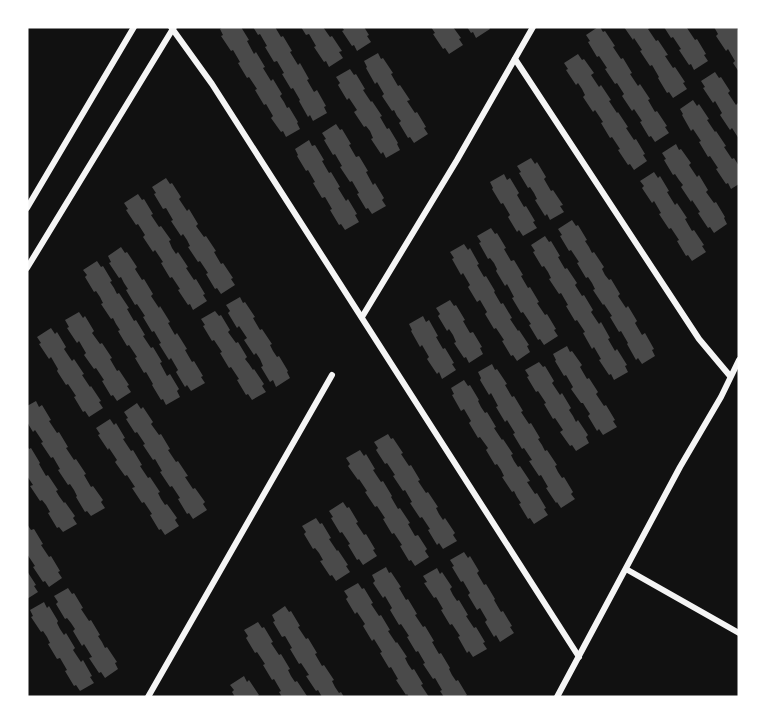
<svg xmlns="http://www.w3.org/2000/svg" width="766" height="724" viewBox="0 0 766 724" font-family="Roboto,sans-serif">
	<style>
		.building { fill: #4a4a4a }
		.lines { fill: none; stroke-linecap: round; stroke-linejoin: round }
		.minor { stroke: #f5f5f5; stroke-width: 6 }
	</style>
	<rect width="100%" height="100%" fill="#111"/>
	<g class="building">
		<polygon points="223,27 241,27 249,40 247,41 254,54 256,52 265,67 263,68 271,81 273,79 282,94 280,96 284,102 287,108 289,107 298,122 297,123 300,129 286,137 283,131 281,132 271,118 273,116 266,104 264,105 255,90 257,89 249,77 247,78 238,63 240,62 233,50 231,51 221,36 223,35 220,29"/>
		<polygon points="253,27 275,27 281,37 283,36 292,51 290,52 298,65 300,63 309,79 307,80 314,92 317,90 326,106 324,107 327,113 313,121 310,115 308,117 299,101 300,100 293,88 291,89 282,74 284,73 277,61 274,62 265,47 267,46 260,34 258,35"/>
		<polygon points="301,27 323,27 330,37 332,36 342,51 339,52 343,58 329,67 326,61 324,62 314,47 316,46 309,34 306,35"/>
		<polygon points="342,27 364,27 369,35 367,36 371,42 357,51 354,45 352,46 342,31 344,30"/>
		<polygon points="431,27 453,27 461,38 459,39 463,45 449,54 445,48 443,49 433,34 435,33"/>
		<polygon points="467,27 489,27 490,29 476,38 473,32 471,33"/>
		<polygon points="598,27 600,27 603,32 605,31 615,46 613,47 621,59 623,58 632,73 630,74 638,86 640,84 650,99 648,100 655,112 657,111 667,126 665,127 669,133 655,142 651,136 649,137 640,122 642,121 634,109 632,111 622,96 624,94 617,83 615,84 605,69 607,68 599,56 597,57 588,42 590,41 586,35"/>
		<polygon points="624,27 652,27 648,29 656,41 658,40 668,55 665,56 673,68 675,67 685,82 683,83 687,89 673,98 669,92 667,93 658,78 659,77 652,65 650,66 640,51 642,50 634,38 633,40"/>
		<polygon points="664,27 689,27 687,28 695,40 697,39 706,54 704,55 708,61 694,70 691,64 689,65 679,50 681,49 673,37 671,38"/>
		<polygon points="714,27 736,27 739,32 739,72 733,63 735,61 728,49 726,51 716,36 718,34"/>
		<polygon points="378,53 381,59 383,58 393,73 391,74 398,86 400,85 410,100 407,101 415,113 417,112 426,127 424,128 428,134 414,143 410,137 408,138 399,123 401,121 397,116 394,110 392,111 382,96 384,94 377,82 375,84 366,68 367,67 364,61"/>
		<polygon points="578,54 582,60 584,59 594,73 591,75 599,87 601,85 611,100 609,101 617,113 618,112 628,127 626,128 634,140 636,139 645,154 643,155 647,161 634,170 630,164 628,165 618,150 620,149 612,137 610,138 601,123 603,122 595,110 593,112 583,97 585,95 582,89 578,83 576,85 566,70 568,69 564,63"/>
		<polygon points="350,69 354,75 356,74 365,89 363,90 371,102 372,101 382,116 380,117 387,129 389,128 398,143 397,144 400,150 386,158 383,152 381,154 371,139 373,138 370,131 366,126 364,127 354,112 357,110 349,98 347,100 338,85 340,83 336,77"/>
		<polygon points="715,72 719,78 721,77 730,91 728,93 736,105 738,103 739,105 739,139 732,128 730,130 720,115 722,113 715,101 713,103 703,88 705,87 701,81"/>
		<polygon points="693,100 697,106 699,104 709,119 707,120 715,132 716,131 726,146 724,147 732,159 734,158 739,166 739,184 731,189 728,183 726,184 716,169 718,168 710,156 708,157 699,142 701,141 693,129 691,131 682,115 683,114 680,109"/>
		<polygon points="336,124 340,130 342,129 351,144 349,145 356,157 359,156 368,171 366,172 373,185 375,183 384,198 382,200 386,206 372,214 368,208 366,209 357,194 359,193 352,181 350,182 340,167 342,166 335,154 333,155 324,140 326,139 322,133"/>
		<polygon points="309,140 312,146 315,145 324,160 322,161 329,173 331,172 340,187 338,188 346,201 348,199 357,214 355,215 359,222 345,230 341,224 339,225 330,210 332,209 325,197 322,198 313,183 315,182 308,170 306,171 297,156 298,155 295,149"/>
		<polygon points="676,144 679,150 681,149 691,163 689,165 697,177 699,175 708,190 706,192 714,203 716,202 725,217 724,218 727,224 714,233 710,227 708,228 698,213 700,212 692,200 691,202 681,187 683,185 679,180 675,174 673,175 664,160 666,159 662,153"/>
		<polygon points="531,158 535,164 537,162 546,177 544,179 551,191 553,190 563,205 560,206 564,212 550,220 547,214 545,216 535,200 537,199 534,193 530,187 528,188 519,173 521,172 517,166"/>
		<polygon points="654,172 658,178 660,176 669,191 667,192 675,205 677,203 687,218 685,219 692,231 694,230 704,245 702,246 706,252 692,261 688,255 686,256 677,241 679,240 671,228 669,229 659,214 661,213 654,201 652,203 642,188 644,186 640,181"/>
		<polygon points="504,174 507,180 510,178 519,193 517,195 524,207 526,206 535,221 533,222 537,228 523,236 519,230 517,232 508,217 510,215 503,203 501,204 492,189 493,188 490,182"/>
		<polygon points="166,178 170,184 172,183 181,197 179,199 187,211 189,209 198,224 196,226 204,237 206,236 216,251 214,252 221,264 223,263 233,278 231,279 235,285 221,294 217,288 215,289 206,274 208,273 200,261 198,262 188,247 190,246 187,240 183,234 181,236 171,221 173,220 166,208 163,209 154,194 156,193 152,187"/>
		<polygon points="138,194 142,200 144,199 153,214 151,215 159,227 161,226 171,240 169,241 172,248 176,254 178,252 188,267 186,268 194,280 196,279 205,294 203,295 207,301 193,310 190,304 188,305 178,290 180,289 172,277 170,278 161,263 163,262 155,250 153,252 143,237 145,235 138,224 136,225 126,210 128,209 124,203"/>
		<polygon points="572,220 576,226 578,225 587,240 585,241 589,247 592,253 594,252 604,267 602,269 605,275 609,280 611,279 620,294 618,296 626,308 628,306 637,321 635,323 642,335 645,333 654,349 652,350 655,356 642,364 638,358 636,360 627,344 628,343 621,331 619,332 610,317 612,316 604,304 603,305 593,290 595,289 592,283 588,277 586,278 577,263 579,262 571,250 569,251 560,236 562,235 558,229"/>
		<polygon points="491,228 495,234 497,233 506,248 504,249 511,261 514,260 523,275 521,276 528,288 530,287 539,302 537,303 545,315 547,314 556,329 554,330 558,336 544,345 540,339 538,340 529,325 531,324 523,312 521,313 512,298 514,297 507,284 505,286 496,271 497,269 494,263 490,258 488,259 479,243 481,242 477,236"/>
		<polygon points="545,236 549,242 551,241 560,256 558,257 565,269 567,268 577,283 575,285 582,296 584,295 593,310 591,312 599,324 601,322 610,338 608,339 615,351 617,349 627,365 625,366 628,372 614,380 611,374 609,375 599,360 601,359 594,347 592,349 583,333 585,332 577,320 575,321 566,306 568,305 561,293 559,294 549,279 551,278 548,272 544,266 542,267 533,252 535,251 531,245"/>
		<polygon points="464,244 468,250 470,248 479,264 477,265 484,277 486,276 495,291 494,292 501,304 503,303 512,318 510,319 518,331 519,330 529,345 527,346 530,352 517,361 513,355 511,356 502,341 504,340 496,328 494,329 485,314 487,312 480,300 477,302 468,287 470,285 463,273 461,275 452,259 454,258 450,252"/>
		<polygon points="121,247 125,253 127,252 137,267 135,269 142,280 144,279 153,294 151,296 159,308 160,306 170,322 168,323 175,335 177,333 187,349 185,350 192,362 194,361 203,376 201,377 205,383 191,391 187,385 185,387 176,372 178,370 171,358 169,360 159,344 161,343 154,331 152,332 143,317 145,316 137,304 135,305 126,290 128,289 124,283 121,277 119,278 109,263 111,262 108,256"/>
		<polygon points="97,261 101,267 103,266 112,281 110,282 114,288 117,294 119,293 129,308 127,309 134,321 136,320 145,335 143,336 151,348 153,347 162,362 160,363 167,376 170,374 179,389 177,391 180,397 166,405 163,399 161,400 152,385 153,384 146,372 144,373 135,358 137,357 129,345 127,346 118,331 120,330 116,324 113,318 111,319 101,304 103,303 100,297 96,291 94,292 85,277 87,275 83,270"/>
		<polygon points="240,297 243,303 245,302 255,317 253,318 260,330 262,329 272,344 270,345 273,351 277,357 279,356 288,371 287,372 290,378 276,387 273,380 270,382 261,367 263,366 260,359 256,353 254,355 244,340 247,338 239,326 237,328 228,313 230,311 226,305"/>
		<polygon points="450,300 454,306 456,305 465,320 463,321 470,333 473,332 482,347 480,348 483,354 469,363 466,357 464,358 454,343 456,342 453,335 449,329 447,331 438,316 440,314 436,308"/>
		<polygon points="215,311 219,316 221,315 230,330 228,332 236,343 238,342 247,357 245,359 249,364 253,370 254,369 264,384 262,386 266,392 252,400 248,394 246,395 237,380 239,379 231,367 229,368 220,353 222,352 214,340 212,341 203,326 205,325 201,319"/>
		<polygon points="79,312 83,318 85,316 94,331 92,333 100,344 102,343 112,358 110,359 117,371 119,370 129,385 127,386 131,392 117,401 113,395 111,396 102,381 104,380 96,368 94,369 84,355 86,353 79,341 77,343 67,328 69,327 65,320"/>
		<polygon points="423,316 426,322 429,320 438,336 436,337 443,349 445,348 454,363 452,364 456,370 442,379 439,372 437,374 427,359 429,357 422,345 420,347 411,331 412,330 409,324"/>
		<polygon points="51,328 55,334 57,332 66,347 64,349 72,361 74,359 84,374 82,375 90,387 91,386 101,401 99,402 103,408 89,417 85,411 83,412 74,397 76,396 68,384 66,385 57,371 58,369 51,357 49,359 39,344 41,343 37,337"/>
		<polygon points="567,346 570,352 572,351 582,365 580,367 587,379 589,378 598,392 596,394 604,406 606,405 615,420 613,421 617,427 603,435 599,429 597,431 588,416 590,414 586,408 583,403 581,403 571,389 573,387 566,375 564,376 555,361 556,360 553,354"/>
		<polygon points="539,362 543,367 545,366 554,381 552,383 560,395 562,393 571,408 569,410 573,416 576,422 578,420 588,435 586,437 589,443 576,451 572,445 570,446 560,432 563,430 555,418 553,419 544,404 546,403 538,391 536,392 527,377 529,376 525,370"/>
		<polygon points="492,364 495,370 497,369 507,384 505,385 512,397 514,396 523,411 521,412 529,424 531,423 540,438 538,439 542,445 545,451 547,450 557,465 555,466 558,472 562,478 564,477 573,492 571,494 575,499 561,508 557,502 556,503 546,488 548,487 541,475 539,476 529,461 532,460 524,448 522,449 513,434 515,433 507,420 505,422 496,407 498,406 491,393 489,395 480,380 481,378 478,372"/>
		<polygon points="464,380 468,386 470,385 479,400 478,401 481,407 485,413 487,412 496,427 494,428 502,440 503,439 513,454 511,455 514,461 518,467 520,466 530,481 527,482 535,494 537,493 546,508 544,509 548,515 534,524 530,518 528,519 519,504 521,503 517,497 514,491 512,492 502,477 504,476 501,470 497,464 495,465 486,450 488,448 480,437 478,438 469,423 471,421 464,409 461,411 452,395 454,394 451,388"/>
		<polygon points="36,401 39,407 42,405 51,420 49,421 57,433 59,432 68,447 66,448 74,460 76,459 86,474 84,475 91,487 93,486 103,500 101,502 105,508 91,516 87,511 85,512 76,497 77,496 74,490 70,484 68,485 58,470 60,469 53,457 51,458 41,443 43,442 35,430 33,432 27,422 27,406"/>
		<polygon points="137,403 141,409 143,407 153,422 151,424 159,435 161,434 170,449 168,450 176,462 178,461 188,476 185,477 193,489 195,488 205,502 203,504 207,510 193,519 189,513 187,514 178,499 180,498 172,486 170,487 160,472 162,471 155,459 153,460 143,445 145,444 137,432 135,433 126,419 128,418 124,412"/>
		<polygon points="110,419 114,425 116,423 125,438 123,439 131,451 133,450 142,465 140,466 148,478 150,477 160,492 158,493 161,499 165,505 167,504 177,518 175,520 179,526 165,535 161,529 159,530 150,515 152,514 144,502 142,503 132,488 135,487 127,475 125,476 115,462 117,460 109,448 108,450 98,435 100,434 96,428"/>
		<polygon points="388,434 391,439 393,438 403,453 401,454 409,466 411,465 420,480 418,481 426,493 428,492 438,507 436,508 439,514 443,520 445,518 455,533 453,535 457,541 443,549 439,543 437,545 428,530 430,529 422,517 420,518 410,503 412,502 405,490 403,491 393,476 395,475 387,463 385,464 376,450 378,448 374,442"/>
		<polygon points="27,446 29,449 31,448 40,463 39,464 46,476 48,475 58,490 56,491 59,496 64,503 65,502 75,516 73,518 77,524 63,532 59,527 57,528 48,513 50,512 46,505 42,500 40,501 30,486 33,485 27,476"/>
		<polygon points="360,450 364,456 366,454 375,469 373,470 381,482 383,481 392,496 391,497 398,509 400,508 410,523 408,524 415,536 418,535 427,549 425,551 429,557 415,566 411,560 409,561 400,546 402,545 394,533 392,534 383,519 385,518 377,506 375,507 365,492 367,491 359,479 358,480 348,466 350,464 346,458"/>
		<polygon points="343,502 347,508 349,507 358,522 356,523 364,535 366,534 375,549 373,550 377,556 363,565 359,559 357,560 348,545 350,544 342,532 340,533 331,518 333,517 329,511"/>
		<polygon points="316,518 320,524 322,523 331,538 329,539 337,551 338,550 348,565 346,566 350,572 336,581 332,575 330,576 320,561 323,560 319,553 315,548 313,549 304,534 306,532 302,526"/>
		<polygon points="27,524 31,530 34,529 43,544 41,545 49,557 51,556 60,571 58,572 62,578 49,587 45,581 43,582 33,567 35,566 27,554"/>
		<polygon points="464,552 468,558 470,556 479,571 477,573 484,585 486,584 495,599 494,600 501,612 503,611 512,626 510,627 514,633 500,642 496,635 494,637 485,622 487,620 480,608 477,610 468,595 470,593 463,581 461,582 452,567 454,566 450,560"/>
		<polygon points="386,567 389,573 391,572 401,587 399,588 406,600 408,599 417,614 415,615 423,627 425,626 434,641 432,642 439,654 441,653 450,668 449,669 452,675 456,681 458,680 467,695 464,697 444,697 440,691 442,690 435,678 433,679 423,664 425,663 418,651 416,652 407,637 409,636 401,624 399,625 390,610 392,608 385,596 383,598 373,583 375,581 372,575"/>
		<polygon points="437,568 440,574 442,572 452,587 450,589 453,595 457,601 459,600 468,615 466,616 474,628 476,627 485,642 483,643 487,649 473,657 469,651 467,653 458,637 460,636 452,624 450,625 441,610 443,609 436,597 434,598 424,583 427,582 423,576"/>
		<polygon points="27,571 36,585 34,586 38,592 27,599"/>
		<polygon points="358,583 362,589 364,588 373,603 371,604 379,616 381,615 390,630 388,631 396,643 397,642 407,657 405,658 408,664 412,670 414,669 423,684 421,685 429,697 409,697 407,694 406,695 396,680 398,679 391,667 389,668 380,653 382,652 374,639 372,641 363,626 365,624 357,612 355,614 346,599 348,597 344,591"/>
		<polygon points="68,588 72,594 74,593 83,608 81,609 89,621 91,620 100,635 98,636 102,642 105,648 107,647 117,662 115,663 118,669 105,678 101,672 99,673 89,658 92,657 84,644 82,646 73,631 75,629 71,623 67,618 65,619 56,604 58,602 54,596"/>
		<polygon points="44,602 47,608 49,606 58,621 57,623 60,629 64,635 66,633 75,648 73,650 81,662 83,660 92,676 90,677 94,683 80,691 76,685 74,686 65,671 67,670 60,658 57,659 48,644 50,643 47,637 43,631 41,632 31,617 33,616 30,610"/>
		<polygon points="285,606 289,612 291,611 300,626 298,627 306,639 308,638 317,653 315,654 322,666 324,665 334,680 332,681 335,687 339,693 341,692 344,697 322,697 318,690 316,691 306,676 309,675 301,663 299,664 290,649 292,648 285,636 282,637 273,622 275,621 272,615"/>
		<polygon points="258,622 262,628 264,627 273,642 271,643 279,655 281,654 290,669 288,670 291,676 295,682 297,681 307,696 305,697 282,697 279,692 281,691 274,679 272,680 263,665 265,664 257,652 255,653 246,638 248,636 244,630"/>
		<polygon points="244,676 247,682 249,680 259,695 256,697 235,697 232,692 234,690 230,685"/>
	</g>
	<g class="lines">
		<g class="minor">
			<polyline points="171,27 212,84 579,657"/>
			<polyline points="515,59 699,339 730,376"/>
			<polyline points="27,208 134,27"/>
			<polyline points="27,268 174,27"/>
			<polyline points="362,317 457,160 533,27"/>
			<polyline points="626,569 739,633"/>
			<polyline points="148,697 332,375"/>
			<polyline points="557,697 680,467 721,397 739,360"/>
		</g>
	</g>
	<rect width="766" height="724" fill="none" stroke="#ffffff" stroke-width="57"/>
</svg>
